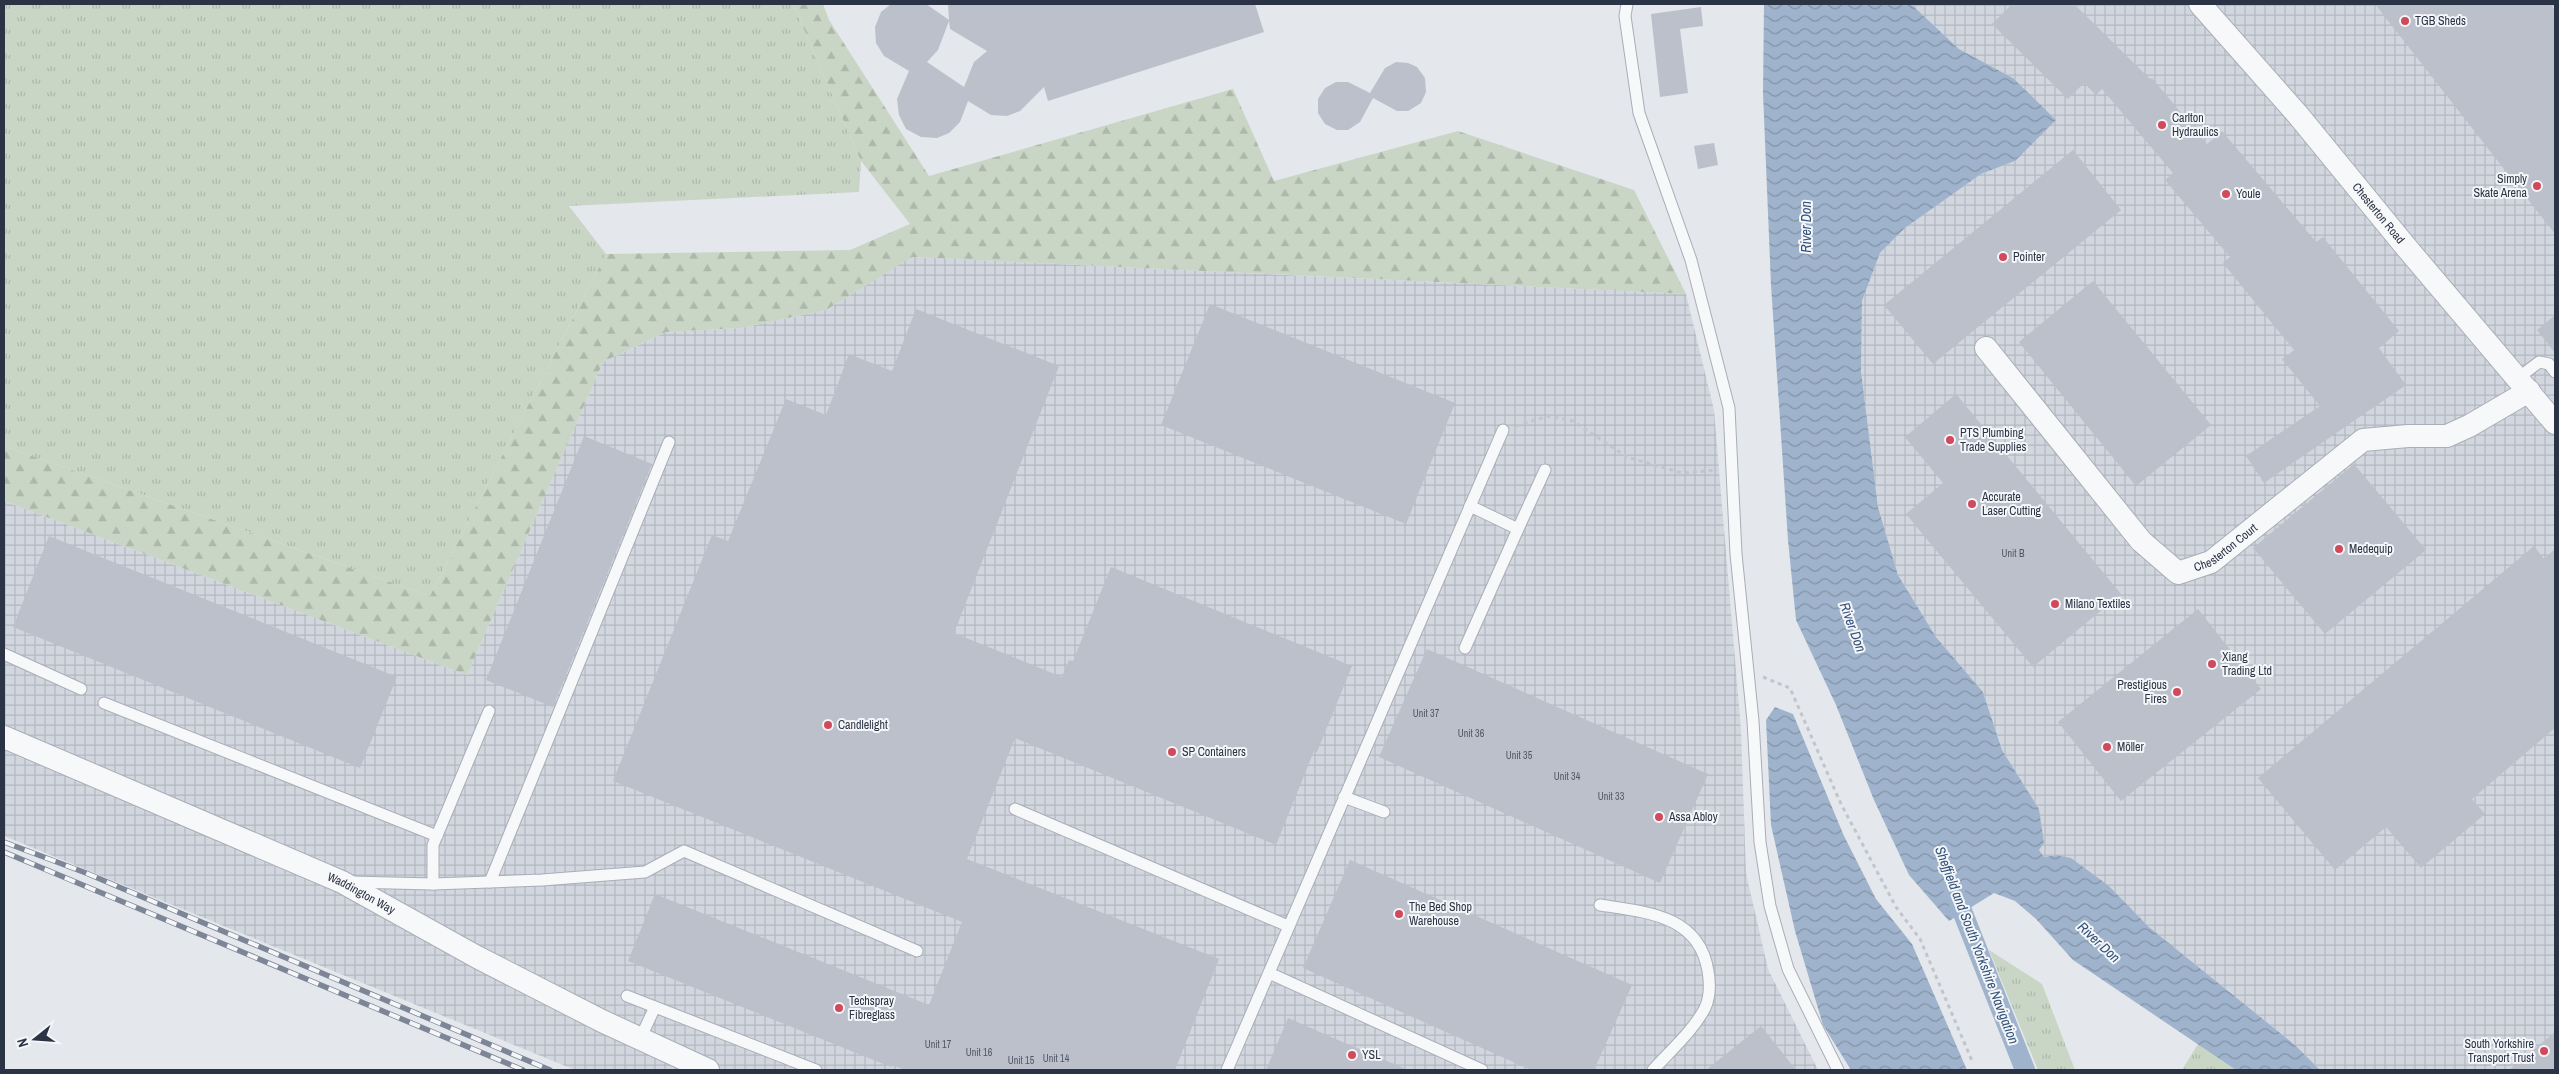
<svg xmlns="http://www.w3.org/2000/svg" width="2559" height="1074" viewBox="0 0 2559 1074" font-family="'Archivo Narrow',sans-serif">
	<style>
		.industrial { fill: url(#industrial-grid) }
		.grass { fill: url(#grass-tufts) }
		.forest { fill: url(#forest-firs) }
		.water { fill: url(#water-waves) }
		.lines { fill: none; stroke-linecap: round; stroke-linejoin: round }
		.canal { stroke: #9fb4cc; stroke-width: 20 }
		.building { fill: #bbc0ca; fill-rule: evenodd }
		.service-casing { stroke: #a9aeb7; stroke-width: 13 }
		.minor-casing { stroke: #a9aeb7; stroke-width: 24 }
		.path { stroke: #c2c5cb; stroke-width: 3; stroke-dasharray: 4 4; stroke-linecap: butt }
		.service { stroke: #f7f8fa; stroke-width: 11 }
		.minor { stroke: #f7f8fa; stroke-width: 22 }
		.rail-casing { stroke: #7d8696; stroke-width: 5.5 }
		.rail { stroke: #f4f6f9; stroke-width: 4; stroke-dasharray: 11; stroke-linecap: butt }
		.poi-dot { fill: #d1495b; stroke: #f4f6f9; stroke-width: 2 }
		.labels { text-anchor: middle; dominant-baseline: central; stroke-width: 4; stroke-linejoin: round; paint-order: stroke }
		.number-label { font-size: 10px; fill: #4f5766 }
		.poi-label { font-size: 12px; fill: #2b3445; stroke: #f4f6f9; text-anchor: start }
		.street-label { font-size: 12px; fill: #2b3445; stroke: #f4f6f9 }
		.water-label { font-size: 14px; font-style: italic; fill: #34527a; stroke: #f4f6f9 }
	</style>
	<defs>
		<pattern id="industrial-grid" width="8" height="8" patternUnits="userSpaceOnUse" patternTransform="scale(1.25)"><rect width="8" height="8" fill="#d2d6de"/><path d="M0 4h8M4 0v8" fill="none" stroke="#b4b8c0"/></pattern>
		<pattern id="grass-tufts" width="24" height="20" patternUnits="userSpaceOnUse" patternTransform="scale(1.25)"><rect width="24" height="20" fill="#c9d6c5"/><path d="M3 7l-1-3M5 7V3M7 7l1-3M15 17l-1-3M17 17v-4M19 17l1-3" fill="none" stroke="#adb8ab"/></pattern>
		<pattern id="forest-firs" width="22" height="20" patternUnits="userSpaceOnUse" patternTransform="scale(1.25)"><rect width="22" height="20" fill="#c9d6c5"/><path d="M5 1l3.5 6h-7zM16 11l3.5 6h-7z" fill="#adb8ab"/></pattern>
		<pattern id="water-waves" width="16" height="10" patternUnits="userSpaceOnUse" patternTransform="scale(1.25)"><rect width="16" height="10" fill="#9fb4cc"/><path d="M0 5q4-4 8 0t8 0" fill="none" stroke="#8293a7"/></pattern>
	</defs>
	<rect width="100%" height="100%" fill="#e4e7ec"/>
	<g class="industrial">
		<polygon points="1911,4 2555,4 2555,1070 2320,1070 2295,1045 2149,927 2109,886 2056,855 2044,857 2039,850 2039,809 2002,750 1983,692 1936,637 1898,575 1878,507 1861,371 1862,301 1880,253 1905,228 1981,174 2015,161 2013,78 1959,49"/>
		<polygon points="911,257 1686,294 1714,410 1741,730 1746,873 1768,969 1818,1070 575,1070 4,836 4,501 467,675 603,362 666,332 741,328 826,310"/>
	</g>
	<g class="grass">
		<polygon points="4,4 793,4 861,161 859,192 569,206 606,254 430,596 4,446"/>
		<polygon points="1989,950 2042,984 2075,1070 2038,1070"/>
		<polygon points="2198,1044 2236,1070 2182,1070"/>
	</g>
	<polygon class="forest" points="793,4 823,4 829,20 929,176 1233,89 1274,181 1458,131 1634,190 1686,294 912,257 826,310 741,328 666,332 603,362 467,675 4,501 4,446 430,596 606,254 850,250 910,224 861,161"/>
	<g class="water">
		<polygon points="1764,4 1911,4 1959,49 2013,78 2056,120 2015,161 1981,174 1905,228 1880,253 1862,301 1861,371 1878,507 1898,575 1936,637 1983,692 2002,750 2039,809 2044,843 2039,850 2044,857 2056,855 2071,858 2109,886 2149,927 2295,1045 2320,1070 2236,1070 2073,960 2036,919 2015,901 1994,893 1949,921 1909,875 1874,800 1836,705 1796,620 1788,540 1771,285 1763,93"/>
		<polygon points="1775,707 1793,714 1844,836 1876,899 1912,944 1967,1070 1851,1070 1823,1025 1795,931 1771,825 1766,720"/>
	</g>
	<g class="lines">
		<polyline class="canal" points="1953,888 2025,1070"/>
	</g>
	<g class="building">
		<path d="M891,4H926L949,20L948,4H1255L1264,32L1048,101L1044,87L1020,111L1007,116L991,115L968,101L960,122L949,133L937,138L921,137L906,129L899,115L897,99L909,71L884,56L876,43L875,27L881,12ZM949,21L950,29L987,51L974,62L964,87L927,62L938,50Z"/>
		<polygon points="2012,4 2074,4 2150,79 2152,78 2207,144 2222,131 2316,242 2323,237 2399,331 2379,348 2406,385 2264,483 2246,456 2320,406 2282,359 2294,350 2223,263 2230,257 2165,180 2173,173 2102,89 2096,95 2084,83 2068,99 1992,24"/>
		<polygon points="2375,4 2550,4 2555,10 2555,234"/>
		<polygon points="1701,7 1703,26 1680,29 1688,93 1660,97 1651,14"/>
		<polygon points="1396,62 1408,63 1417,67 1425,78 1426,92 1421,103 1408,111 1397,111 1373,98 1360,122 1348,130 1337,130 1325,124 1318,113 1318,99 1325,88 1336,82 1348,82 1370,93 1385,68"/>
		<polygon points="1714,143 1718,165 1698,169 1694,146"/>
		<polygon points="2073,150 2121,210 1933,364 1884,305"/>
		<polygon points="2093,281 2211,425 2136,486 2019,342"/>
		<polygon points="1210,304 1455,403 1406,524 1161,425"/>
		<polygon points="916,309 1059,366 954,633 1062,677 1069,660 1073,661 1111,567 1352,666 1317,752 1314,751 1276,845 1015,738 967,859 1219,959 1175,1070 906,1070 892,1065 891,1067 628,961 655,894 929,1005 962,922 613,781 712,535 728,541 786,399 826,415 849,354 892,371"/>
		<polygon points="2555,315 2555,353 2537,330"/>
		<polygon points="1956,394 2121,594 2033,667 1906,514 1943,483 1905,437"/>
		<polygon points="584,436 652,464 553,707 486,680"/>
		<polygon points="2354,464 2426,550 2325,634 2253,548"/>
		<polygon points="49,536 397,677 360,768 13,627"/>
		<polygon points="2534,546 2544,559 2555,549 2555,728 2472,799 2485,814 2421,868 2386,827 2335,870 2258,778"/>
		<polygon points="2198,609 2261,689 2121,801 2058,722"/>
		<polygon points="1427,649 1708,774 1660,883 1379,757"/>
		<polygon points="1350,860 1632,985 1594,1070 1531,1070 1303,968"/>
		<polygon points="1288,1018 1338,1040 1408,1070 1266,1070"/>
		<polygon points="1761,1026 1796,1070 1706,1070"/>
		<polygon points="2555,1032 2555,1070 2509,1070"/>
	</g>
	<g class="lines">
		<defs>
			<g id="service">
				<polyline points="1627,4 1625,16 1639,113 1691,260 1729,408 1736,554 1753,721 1760,842 1770,906 1788,969 1838,1070"/>
				<polyline points="2518,378 2539,362 2549,364 2555,372"/>
				<polyline points="1470,506 1518,529 1545,470"/>
				<polyline points="1465,648 1518,529"/>
				<polyline points="4,654 81,689"/>
				<polyline points="104,703 437,836"/>
				<polyline points="1344,797 1384,812"/>
				<polyline points="1015,809 1288,926"/>
				<polyline points="351,882 433,884 542,880 645,872 684,851 917,951"/>
				<polyline points="490,882 669,442"/>
				<polyline points="433,884 433,845 489,711"/>
				<path d="M1600,905C1646,912 1699,915 1708,971C1710,983 1710,997 1705,1008C1693,1031 1670,1051 1653,1070"/>
				<polyline points="1269,973 1482,1070"/>
				<polyline points="627,996 816,1070"/>
				<polyline points="640,1039 655,1007"/>
				<polyline points="1227,1070 1503,430"/>
			</g>
			<g id="minor">
				<path id="s1" d="M2200,4L2298,115L2406,247L2555,423"/>
				<path id="s2" d="M1986,348L2141,541L2178,573L2211,562L2363,440L2408,436H2447L2469,426L2529,391"/>
				<path id="s3" d="M4,737L342,882L477,957L602,1021L708,1070"/>
			</g>
		</defs>
		<use href="#service" class="service-casing"/>
		<use href="#minor" class="minor-casing"/>
		<g class="path">
			<polyline points="1516,426 1548,416 1573,421 1627,457 1682,473 1717,470"/>
			<polyline points="1763,677 1790,688 1841,804 1896,907 1920,939 1973,1063"/>
		</g>
		<use href="#service" class="service"/>
		<use href="#minor" class="minor"/>
		<defs>
			<g id="rail">
				<polyline points="4,842 86,873 550,1070"/>
				<polyline points="4,852 523,1070"/>
			</g>
		</defs>
		<use href="#rail" class="rail-casing"/>
		<use href="#rail" class="rail"/>
	</g>
	<g class="poi-dot">
		<circle cx="2405" cy="21" r="5"/>
		<circle cx="2162" cy="125" r="5"/>
		<circle cx="2537" cy="186" r="5"/>
		<circle cx="2226" cy="194" r="5"/>
		<circle cx="2003" cy="257" r="5"/>
		<circle cx="1950" cy="440" r="5"/>
		<circle cx="1972" cy="504" r="5"/>
		<circle cx="2339" cy="549" r="5"/>
		<circle cx="2055" cy="604" r="5"/>
		<circle cx="2212" cy="664" r="5"/>
		<circle cx="2177" cy="692" r="5"/>
		<circle cx="828" cy="725" r="5"/>
		<circle cx="2107" cy="747" r="5"/>
		<circle cx="1172" cy="752" r="5"/>
		<circle cx="1659" cy="817" r="5"/>
		<circle cx="1399" cy="914" r="5"/>
		<circle cx="839" cy="1008" r="5"/>
		<circle cx="2544" cy="1051" r="5"/>
		<circle cx="1352" cy="1055" r="5"/>
	</g>
	<g class="labels">
		<g class="number-label">
			<text x="2013" y="553">Unit B</text>
			<text x="1426" y="713">Unit 37</text>
			<text x="1471" y="733">Unit 36</text>
			<text x="1519" y="755">Unit 35</text>
			<text x="1567" y="776">Unit 34</text>
			<text x="1611" y="796">Unit 33</text>
			<text x="938" y="1044">Unit 17</text>
			<text x="979" y="1052">Unit 16</text>
			<text x="1056" y="1058">Unit 14</text>
			<text x="1021" y="1060">Unit 15</text>
		</g>
		<g class="poi-label">
			<text x="2415" y="21">TGB Sheds</text>
			<text x="2172" y="118">Carlton<tspan x="2172" dy="14">Hydraulics</tspan></text>
			<text x="2527" y="179" text-anchor="end">Simply<tspan x="2527" dy="14">Skate Arena</tspan></text>
			<text x="2236" y="194">Youle</text>
			<text x="2013" y="257">Pointer</text>
			<text x="1960" y="433">PTS Plumbing<tspan x="1960" dy="14">Trade Supplies</tspan></text>
			<text x="1982" y="497">Accurate<tspan x="1982" dy="14">Laser Cutting</tspan></text>
			<text x="2349" y="549">Medequip</text>
			<text x="2065" y="604">Milano Textiles</text>
			<text x="2222" y="657">Xiang<tspan x="2222" dy="14">Trading Ltd</tspan></text>
			<text x="2167" y="685" text-anchor="end">Prestigious<tspan x="2167" dy="14">Fires</tspan></text>
			<text x="838" y="725">Candlelight</text>
			<text x="2117" y="747">Möller</text>
			<text x="1182" y="752">SP Containers</text>
			<text x="1669" y="817">Assa Abloy</text>
			<text x="1409" y="907">The Bed Shop<tspan x="1409" dy="14">Warehouse</tspan></text>
			<text x="849" y="1001">Techspray<tspan x="849" dy="14">Fibreglass</tspan></text>
			<text x="2534" y="1044" text-anchor="end">South Yorkshire<tspan x="2534" dy="14">Transport Trust</tspan></text>
			<text x="1362" y="1055">YSL</text>
		</g>
		<g class="street-label">
			<text stroke="none"><textPath href="#s1" startOffset="275">Chesterton Road</textPath></text>
			<text stroke="none"><textPath href="#s2" startOffset="351">Chesterton Court</textPath></text>
			<text stroke="none"><textPath href="#s3" startOffset="390">Waddington Way</textPath></text>
		</g>
		<g class="water-label">
			<text transform="translate(1806 227) rotate(-90)">River Don</text>
			<text transform="translate(1853 627) rotate(70)">River Don</text>
			<text transform="translate(2099 942) rotate(43)">River Don</text>
			<text transform="translate(1977 945) rotate(69)">Sheffield and South Yorkshire Navigation</text>
		</g>
	</g>
	<rect width="2559" height="1074" fill="none" stroke="#2b3445" stroke-width="10"/>
	<g transform="translate(35 1039) rotate(253)" stroke="#f4f6f9" stroke-width="4" paint-order="stroke">
	<path d="M0-4L9 19L0 12L-9 19Z" fill="#2b3445"/>
	<text y="-8" font-size="14" font-weight="bold" text-anchor="middle" fill="#2b3445">N</text>
	</g>
</svg>
